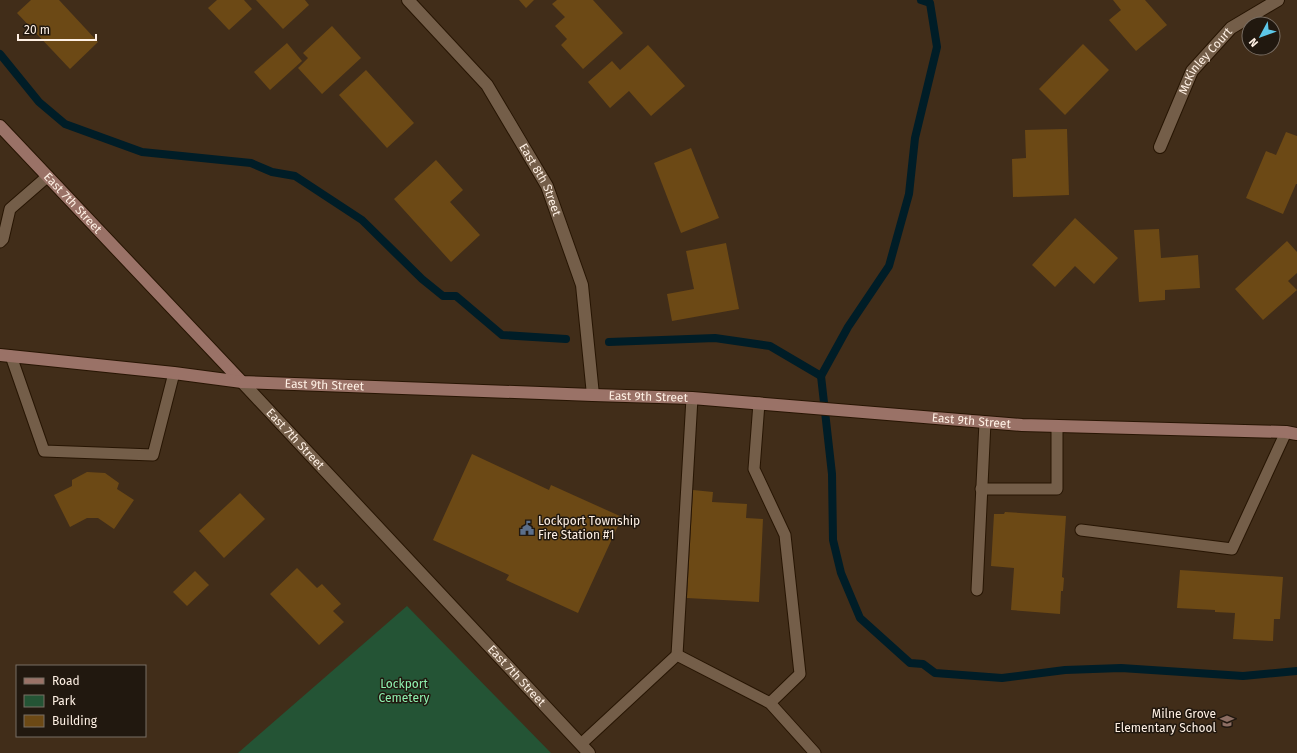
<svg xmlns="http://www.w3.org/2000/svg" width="1297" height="753" viewBox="0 0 1297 753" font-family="'Fira Sans',sans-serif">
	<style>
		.green { fill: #245435 }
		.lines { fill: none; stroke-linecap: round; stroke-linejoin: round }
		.stream { stroke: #001d27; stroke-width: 8 }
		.building { fill: #6c4915 }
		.lane-casing { stroke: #271503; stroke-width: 13 }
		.street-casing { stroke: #271503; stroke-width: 14 }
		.secondary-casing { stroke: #271503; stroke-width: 14 }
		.lane { stroke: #745e49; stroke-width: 11 }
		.street { stroke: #745e49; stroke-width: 12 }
		.secondary { stroke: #9a7267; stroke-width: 12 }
		.labels { text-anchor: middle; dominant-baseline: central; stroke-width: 3; stroke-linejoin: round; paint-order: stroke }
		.street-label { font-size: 12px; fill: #fef0e4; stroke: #21180f }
		.poi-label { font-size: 12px; fill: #fef0e4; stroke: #21180f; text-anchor: start }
		.park-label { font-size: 12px; fill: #8ef0af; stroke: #21180f }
	</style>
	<rect width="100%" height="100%" fill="#412d19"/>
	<polygon class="green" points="407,606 551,753 238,753"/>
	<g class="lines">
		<g class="stream">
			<polyline points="921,0 930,3 937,47 915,138 909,194 889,266 848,327 821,376 832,474 833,540 841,573 860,618 910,663 923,664 935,673 1002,678 1065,670 1121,668 1243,676 1297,671"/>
			<polyline points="0,54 39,102 65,124 142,152 251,163 272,172 295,176 362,220 422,279 443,296 456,296 502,335 566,339"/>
			<polyline points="609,342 715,338 770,346 821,376"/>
		</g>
	</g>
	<g class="building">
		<polygon points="31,0 59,0 98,42 70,69 17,13"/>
		<polygon points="217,0 244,0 252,9 229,30 208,8"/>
		<polygon points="256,0 305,0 309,5 283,29"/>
		<polygon points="519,0 534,0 526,8"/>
		<polygon points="557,0 593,0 623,33 583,69 561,45 567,39 555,26 565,17 552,4"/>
		<polygon points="1113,0 1145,0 1167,25 1136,51 1109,20 1121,10"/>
		<polygon points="332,26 361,58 322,94 298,68 308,58 303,53"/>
		<polygon points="287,43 302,61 270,90 254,72"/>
		<polygon points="1083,44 1109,70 1065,115 1039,89"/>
		<polygon points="648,45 685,86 651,116 629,91 610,108 588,82 612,61 620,70"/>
		<polygon points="366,70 414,123 387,148 339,95"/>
		<polygon points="1067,129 1069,195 1013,197 1012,159 1026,158 1025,130"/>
		<polygon points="1286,132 1297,136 1297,184 1296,184 1283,214 1246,198 1266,151 1276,155"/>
		<polygon points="691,148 719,218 681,233 654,163"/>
		<polygon points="436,160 463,190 450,202 480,235 451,262 394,199"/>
		<polygon points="1075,218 1118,258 1094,284 1075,266 1055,287 1032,265"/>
		<polygon points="1159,229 1161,258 1198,255 1200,288 1165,290 1165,300 1139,302 1134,230"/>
		<polygon points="1287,241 1297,252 1297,273 1288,281 1297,290 1263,320 1235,289"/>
		<polygon points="726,243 739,309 672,321 667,294 694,289 686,251"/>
		<polygon points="472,454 549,490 551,485 622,517 578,613 506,580 509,575 433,540"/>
		<polygon points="87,472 105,473 119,483 117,489 134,500 114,529 98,518 87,518 70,527 54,495 72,486 72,480"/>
		<polygon points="693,490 713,492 712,502 747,504 746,518 763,519 759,602 687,598"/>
		<polygon points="240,493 265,519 224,558 199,531"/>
		<polygon points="1005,512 1066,516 1062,577 1064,578 1063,591 1061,591 1060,614 1011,610 1014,568 991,566 994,514 1004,514"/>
		<polygon points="297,568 317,588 322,584 341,604 333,611 344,622 319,645 270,594"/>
		<polygon points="1180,570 1283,577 1280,619 1274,619 1273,641 1233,639 1235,613 1215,612 1215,610 1177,608"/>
		<polygon points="195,571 209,585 187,606 173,592"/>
	</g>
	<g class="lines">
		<defs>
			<g id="lane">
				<polyline points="0,242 3,239 10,209 48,176"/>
				<polyline points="11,356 44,451 153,455 174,373"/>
				<polyline points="759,403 754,469 785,535 800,674 770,703"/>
				<polyline points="981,489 1057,489 1057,426"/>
				<polyline points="1081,530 1232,549 1286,432"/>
				<polyline points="977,590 985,422"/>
				<polyline points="677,655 692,398"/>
				<polyline points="581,744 677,655 770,703 815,753"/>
			</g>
			<g id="street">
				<path id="s1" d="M408,0L487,85L547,186L582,285L593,395"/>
				<path id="s2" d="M1160,147L1192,71L1231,28L1278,0"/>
				<path id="s3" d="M242,382L589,753"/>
			</g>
			<g id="secondary">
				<path id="s4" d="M0,126L242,382"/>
				<path id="s5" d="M0,355L174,373L242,382L593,395L692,398L1022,425L1286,432L1297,434"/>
			</g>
		</defs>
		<use href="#lane" class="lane-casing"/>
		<use href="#street" class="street-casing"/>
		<use href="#secondary" class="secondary-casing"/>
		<use href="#lane" class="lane"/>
		<use href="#street" class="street"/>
		<use href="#secondary" class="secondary"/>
	</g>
	<defs>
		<symbol id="civic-bare" viewBox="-9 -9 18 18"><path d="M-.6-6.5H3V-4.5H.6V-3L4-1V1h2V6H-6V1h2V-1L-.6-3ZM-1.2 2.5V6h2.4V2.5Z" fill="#5c6f8a" stroke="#21180f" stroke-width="2.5" paint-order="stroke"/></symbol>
		<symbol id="school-bare" viewBox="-9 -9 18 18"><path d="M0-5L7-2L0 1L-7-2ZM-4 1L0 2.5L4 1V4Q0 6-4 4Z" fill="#8d6e63" stroke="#21180f" stroke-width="2.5" paint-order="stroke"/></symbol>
	</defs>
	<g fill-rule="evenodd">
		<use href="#civic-bare" x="517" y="518" width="20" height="20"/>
		<use href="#school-bare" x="1217" y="711" width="20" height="20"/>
	</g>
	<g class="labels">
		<g class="street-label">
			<text stroke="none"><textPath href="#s2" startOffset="98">McKinley Court</textPath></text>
			<text stroke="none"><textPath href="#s1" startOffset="225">East 8th Street</textPath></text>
			<text stroke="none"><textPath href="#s4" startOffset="106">East 7th Street</textPath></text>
			<text stroke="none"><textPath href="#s5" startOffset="326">East 9th Street</textPath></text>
			<text stroke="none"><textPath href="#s5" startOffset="650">East 9th Street</textPath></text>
			<text stroke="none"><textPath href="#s5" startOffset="974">East 9th Street</textPath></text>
			<text stroke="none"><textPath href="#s3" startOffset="78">East 7th Street</textPath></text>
			<text stroke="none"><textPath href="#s3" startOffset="402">East 7th Street</textPath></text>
		</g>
		<g class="poi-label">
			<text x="538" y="521">Lockport Township<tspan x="538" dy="14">Fire Station #1</tspan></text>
			<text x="1216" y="714" text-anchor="end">Milne Grove<tspan x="1216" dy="14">Elementary School</tspan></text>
		</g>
		<g class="park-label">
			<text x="404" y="684">Lockport<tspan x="404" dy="14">Cemetery</tspan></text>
		</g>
	</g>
	<rect x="16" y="665" width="130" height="72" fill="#21180f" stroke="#796e64"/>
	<rect x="24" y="678" width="20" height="6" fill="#9a7267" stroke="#796e64"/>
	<text x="52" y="685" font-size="12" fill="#fef0e4">Road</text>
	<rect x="24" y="695" width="20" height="12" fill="#245435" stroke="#796e64"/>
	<text x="52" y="705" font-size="12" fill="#fef0e4">Park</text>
	<rect x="24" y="715" width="20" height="12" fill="#6c4915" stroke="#796e64"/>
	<text x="52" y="725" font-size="12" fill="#fef0e4">Building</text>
	<g transform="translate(1261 36) rotate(229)"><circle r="19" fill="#21180f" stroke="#796e64"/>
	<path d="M0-3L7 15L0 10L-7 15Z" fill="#5dc7e8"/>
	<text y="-6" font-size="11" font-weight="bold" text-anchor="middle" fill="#fef0e4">N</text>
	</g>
	<path d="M18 34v6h78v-6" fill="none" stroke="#fef0e4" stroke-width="2"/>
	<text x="24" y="34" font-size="12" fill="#fef0e4" stroke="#21180f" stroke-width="3" paint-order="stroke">20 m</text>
</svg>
